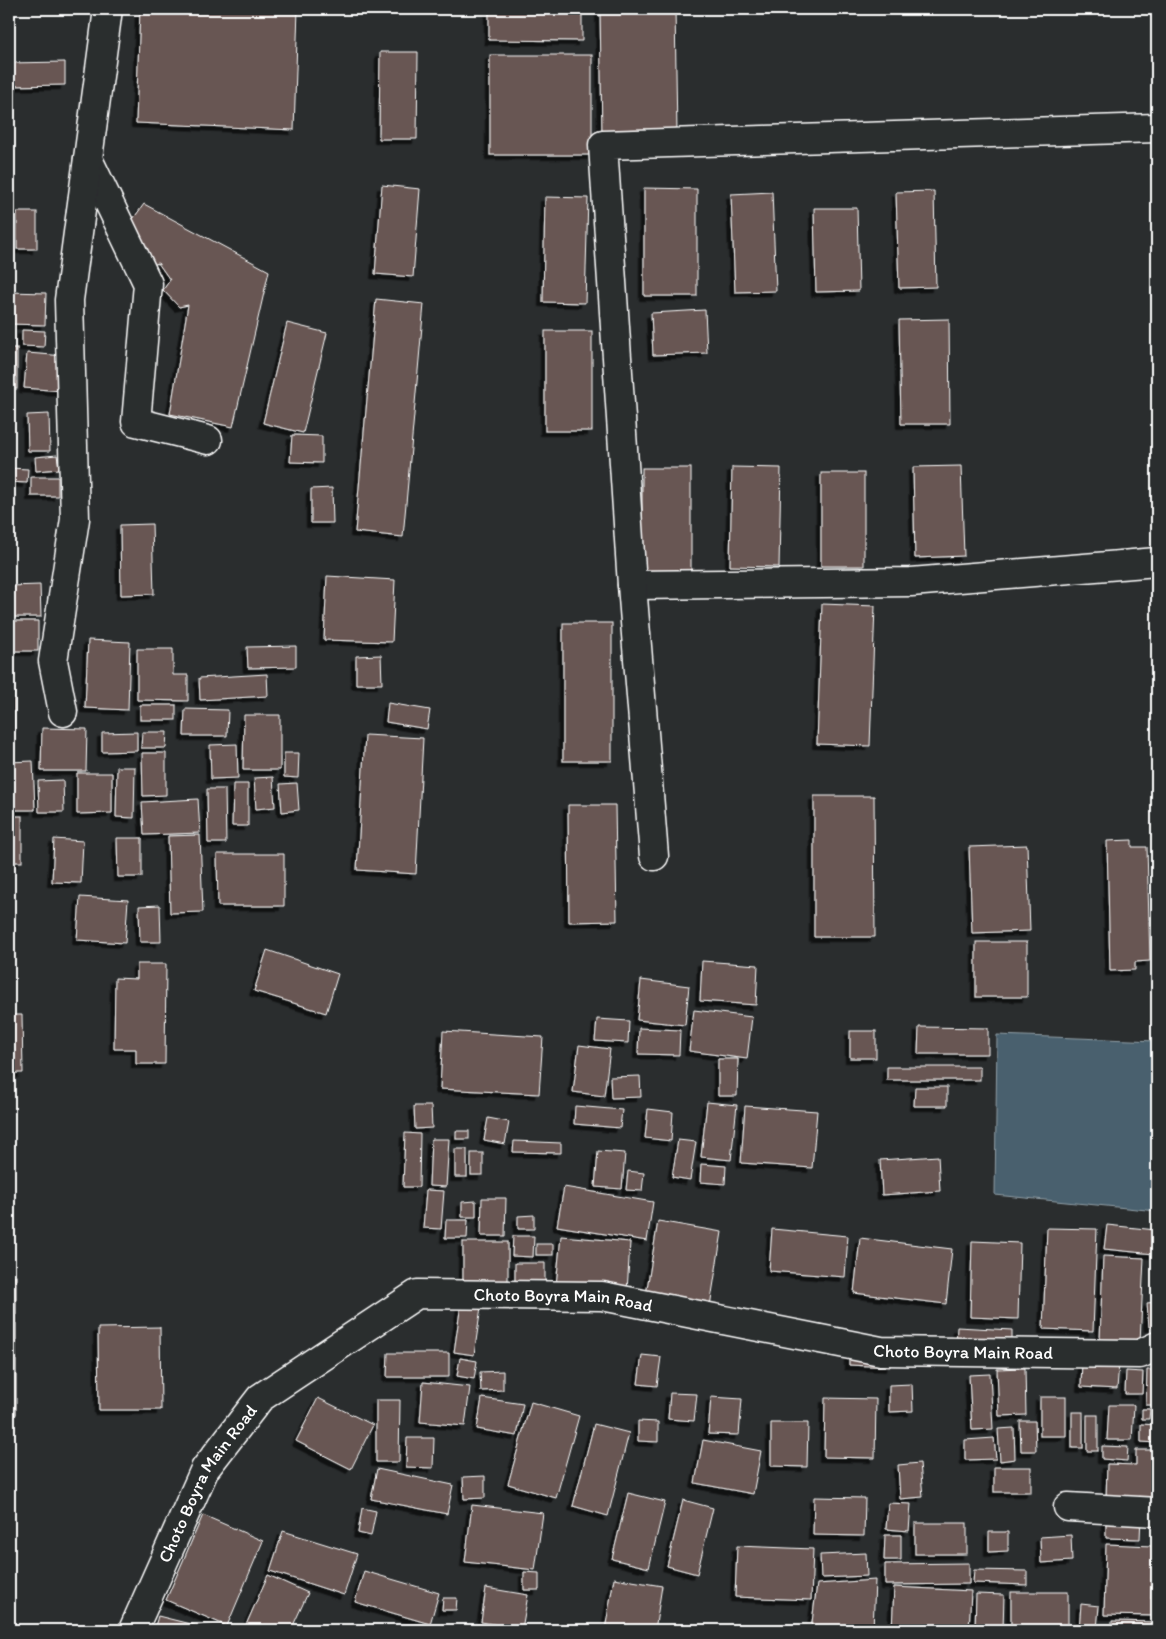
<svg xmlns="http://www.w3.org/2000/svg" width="1166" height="1639" viewBox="0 0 1166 1639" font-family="Itim,sans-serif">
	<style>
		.water { fill: #4a616e; stroke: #92a0a8 }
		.building { fill: #685652; stroke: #fff; filter: url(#shadow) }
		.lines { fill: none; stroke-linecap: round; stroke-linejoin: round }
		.minor-casing { stroke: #fff; stroke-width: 31 }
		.minor { stroke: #2a2d2e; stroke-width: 28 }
		.labels { text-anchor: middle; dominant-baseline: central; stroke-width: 5; stroke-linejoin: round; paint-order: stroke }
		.street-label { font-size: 18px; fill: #fff; stroke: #2a2d2e }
	</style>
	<defs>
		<filter id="shadow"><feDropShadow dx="-4.5" dy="4.5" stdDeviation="0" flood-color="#0009"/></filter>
	</defs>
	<rect width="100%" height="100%" fill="#2a2d2e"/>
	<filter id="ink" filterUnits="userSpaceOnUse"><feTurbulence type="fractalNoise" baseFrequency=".02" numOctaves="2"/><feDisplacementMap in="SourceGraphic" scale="10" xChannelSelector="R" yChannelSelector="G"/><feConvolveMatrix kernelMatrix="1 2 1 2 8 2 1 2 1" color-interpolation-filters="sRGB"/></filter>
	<g filter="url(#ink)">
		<polygon class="water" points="997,1035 1157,1041 1157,1211 995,1195"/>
		<g class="building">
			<polygon points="140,9 298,9 294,130 136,123"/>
			<polygon points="489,9 582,9 582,41 489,40"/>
			<polygon points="600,9 675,9 677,134 602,135"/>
			<polygon points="380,52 418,52 417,139 379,139"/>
			<rect x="490" y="55" width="102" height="100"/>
			<polygon points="65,62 65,85 9,86 9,63"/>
			<polygon points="382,185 420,189 413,277 375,274"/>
			<polygon points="644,188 697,189 697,296 644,296"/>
			<polygon points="934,191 936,287 899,288 896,192"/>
			<polygon points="772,192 776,291 735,292 731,194"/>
			<polygon points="545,197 588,198 585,303 543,302"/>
			<polygon points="144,204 269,271 233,427 170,414 188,305 179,307 163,290 170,280 158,263 143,269 125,230"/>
			<polygon points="814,208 857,208 859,291 816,292"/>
			<rect x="17" y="212" width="20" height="37"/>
			<polygon points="9,292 46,293 45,325 9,324"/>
			<polygon points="376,299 424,304 403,537 355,532"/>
			<polygon points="705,310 707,353 653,355 651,313"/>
			<polygon points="949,319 950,424 901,424 899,320"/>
			<polygon points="287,323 327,333 303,433 263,423"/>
			<polygon points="22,330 45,331 44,347 22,346"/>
			<rect x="545" y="331" width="47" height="100"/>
			<rect x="9" y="348" width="8" height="41"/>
			<polygon points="27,353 65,356 62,391 24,388"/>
			<polygon points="49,414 50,451 28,451 27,415"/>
			<polygon points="292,435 322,436 322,463 290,462"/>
			<polygon points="57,455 59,469 36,471 35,457"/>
			<polygon points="961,466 964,556 915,558 913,467"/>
			<polygon points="732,467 781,468 779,567 730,566"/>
			<polygon points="9,468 28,469 27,483 9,482"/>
			<rect x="642" y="468" width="49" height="113"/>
			<rect x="821" y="473" width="43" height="93"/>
			<rect x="31" y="477" width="27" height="19"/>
			<polygon points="332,488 333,523 311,523 311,489"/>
			<polygon points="152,524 154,594 121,595 120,525"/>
			<polygon points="327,576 395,580 392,642 324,640"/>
			<polygon points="40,585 41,617 9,617 9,586"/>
			<polygon points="822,604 875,606 870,746 817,744"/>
			<rect x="9" y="621" width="29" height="30"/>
			<rect x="563" y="623" width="49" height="138"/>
			<polygon points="88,640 130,642 128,710 85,708"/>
			<polygon points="296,646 296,667 248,668 247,647"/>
			<polygon points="137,649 173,649 173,675 188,675 188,701 137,700"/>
			<polygon points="381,655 382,684 356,684 356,656"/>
			<polygon points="267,674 268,696 200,700 199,678"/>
			<rect x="9" y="681" width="5" height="74"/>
			<polygon points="388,703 430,710 427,729 386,722"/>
			<rect x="140" y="705" width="36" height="15"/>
			<polygon points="185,709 228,710 227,736 184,736"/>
			<polygon points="244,715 280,715 280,770 243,770"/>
			<polygon points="42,728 87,729 86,771 41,771"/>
			<polygon points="137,732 137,751 102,752 102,733"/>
			<polygon points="142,732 167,732 166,748 141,748"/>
			<polygon points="365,735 423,738 416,874 357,870"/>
			<polygon points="237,744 238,778 211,779 210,745"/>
			<polygon points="142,753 166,753 166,795 143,796"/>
			<polygon points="284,753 299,753 298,778 284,777"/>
			<polygon points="33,761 35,810 9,810 9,762"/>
			<polygon points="117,767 135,767 134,818 116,817"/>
			<polygon points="77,773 112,773 112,813 77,814"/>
			<polygon points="273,777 275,807 256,809 254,778"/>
			<polygon points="63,780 64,812 39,812 38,781"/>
			<polygon points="297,783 299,810 282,812 280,784"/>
			<polygon points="233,784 248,784 248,826 232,826"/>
			<polygon points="207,789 225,789 226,843 208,843"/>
			<polygon points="814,796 874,796 875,937 814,937"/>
			<polygon points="198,799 200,833 144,835 142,802"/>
			<polygon points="568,805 615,805 617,921 569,922"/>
			<rect x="9" y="816" width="13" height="46"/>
			<polygon points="200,835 203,912 170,913 168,836"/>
			<polygon points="117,838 142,838 142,877 118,877"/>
			<polygon points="54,839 83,841 81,883 52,882"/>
			<polygon points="1132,840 1132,847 1147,847 1150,961 1135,962 1135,970 1110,971 1107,841"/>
			<polygon points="1027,845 1030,931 972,933 969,847"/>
			<polygon points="217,854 284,854 284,906 218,906"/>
			<polygon points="80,897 128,900 125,943 77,940"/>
			<polygon points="160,905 161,942 140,942 139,906"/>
			<rect x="976" y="942" width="51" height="55"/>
			<polygon points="267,950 338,974 326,1013 254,991"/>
			<polygon points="702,961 758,965 756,1005 700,1001"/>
			<polygon points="137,964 166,964 165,1064 136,1064 136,1049 114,1049 115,978 137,979"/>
			<polygon points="641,980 689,986 685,1025 637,1020"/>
			<polygon points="694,1010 752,1017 747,1059 689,1051"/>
			<polygon points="9,1015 22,1015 23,1073 9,1073"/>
			<polygon points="597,1019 629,1021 628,1043 595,1041"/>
			<polygon points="919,1027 988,1028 988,1054 918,1054"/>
			<polygon points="639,1028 680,1030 679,1055 638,1054"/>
			<polygon points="443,1031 543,1037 539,1094 440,1089"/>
			<rect x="850" y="1031" width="26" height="27"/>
			<polygon points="579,1045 610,1049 604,1096 573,1092"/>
			<polygon points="718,1059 738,1059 737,1096 718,1096"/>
			<rect x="887" y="1067" width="93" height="13"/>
			<polygon points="640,1076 641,1097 611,1098 610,1077"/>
			<polygon points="915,1087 947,1087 947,1106 914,1106"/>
			<polygon points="707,1102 737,1105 731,1160 701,1157"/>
			<polygon points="414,1106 431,1106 432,1128 415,1129"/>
			<polygon points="575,1106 622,1110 620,1128 574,1124"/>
			<polygon points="745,1106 817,1111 812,1168 741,1163"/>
			<polygon points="648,1109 673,1112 671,1141 645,1138"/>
			<polygon points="488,1118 509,1122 505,1144 484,1140"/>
			<rect x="456" y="1131" width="13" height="8"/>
			<polygon points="405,1133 420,1134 419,1187 403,1187"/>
			<polygon points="431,1139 449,1139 446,1187 429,1186"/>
			<polygon points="678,1140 696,1142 690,1180 672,1177"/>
			<polygon points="514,1141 561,1143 561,1153 513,1152"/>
			<rect x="455" y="1149" width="12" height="28"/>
			<polygon points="598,1151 625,1153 622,1189 595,1187"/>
			<rect x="471" y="1153" width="12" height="22"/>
			<polygon points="938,1156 940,1191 882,1195 880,1160"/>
			<polygon points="701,1164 726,1166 725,1184 700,1182"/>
			<polygon points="628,1171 644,1173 642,1191 626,1190"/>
			<polygon points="564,1187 653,1202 647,1241 557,1226"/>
			<polygon points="426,1190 444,1191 441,1229 423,1228"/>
			<polygon points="482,1198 506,1198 505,1236 481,1236"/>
			<polygon points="476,1201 476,1217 462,1217 462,1202"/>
			<polygon points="534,1215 534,1229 518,1229 518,1216"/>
			<polygon points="446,1220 468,1220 467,1238 445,1238"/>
			<polygon points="658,1221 722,1232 710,1306 646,1295"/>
			<polygon points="1107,1225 1156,1230 1154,1254 1104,1249"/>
			<polygon points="1047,1228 1097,1229 1093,1331 1043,1329"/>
			<polygon points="772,1229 848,1236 845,1277 769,1271"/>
			<polygon points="513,1236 534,1236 533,1257 512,1256"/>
			<polygon points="561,1236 630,1242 627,1292 556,1286"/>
			<polygon points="860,1238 952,1249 946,1304 854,1293"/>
			<polygon points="972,1241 1020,1243 1018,1319 970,1317"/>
			<rect x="463" y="1242" width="45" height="39"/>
			<rect x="536" y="1244" width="17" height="11"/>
			<polygon points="1103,1256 1144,1258 1140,1342 1100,1341"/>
			<polygon points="515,1263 545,1263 545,1283 515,1282"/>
			<rect x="9" y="1276" width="7" height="138"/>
			<polygon points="1157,1302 1157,1327 1149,1327 1147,1303"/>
			<polygon points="461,1304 481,1307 474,1355 454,1352"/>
			<polygon points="160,1327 161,1410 99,1410 98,1328"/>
			<polygon points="957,1327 1012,1330 1012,1348 956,1346"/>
			<polygon points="388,1353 449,1353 449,1377 387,1377"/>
			<polygon points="849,1353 891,1356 890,1367 849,1365"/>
			<polygon points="642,1355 661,1357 657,1386 638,1384"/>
			<polygon points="460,1358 477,1361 474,1379 457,1376"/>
			<polygon points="1082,1361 1119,1363 1117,1389 1081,1387"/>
			<polygon points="1025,1368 1026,1415 999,1416 997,1369"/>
			<polygon points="1147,1370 1157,1370 1157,1405 1146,1405"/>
			<polygon points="503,1371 503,1390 481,1391 480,1372"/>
			<polygon points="1126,1371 1143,1372 1142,1394 1125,1394"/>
			<polygon points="990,1374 993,1429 972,1430 969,1375"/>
			<polygon points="423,1382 470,1387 465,1426 420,1422"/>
			<polygon points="912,1384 913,1411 889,1412 889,1385"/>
			<polygon points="670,1393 697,1394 694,1421 668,1419"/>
			<polygon points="711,1397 742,1399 739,1435 708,1434"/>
			<rect x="1040" y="1397" width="26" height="39"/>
			<polygon points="318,1398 373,1425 351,1469 296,1441"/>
			<polygon points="482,1398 523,1404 517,1436 477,1429"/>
			<polygon points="825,1398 876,1399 875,1458 824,1457"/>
			<polygon points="376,1400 400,1400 399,1462 376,1462"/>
			<polygon points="531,1402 579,1416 556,1498 508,1484"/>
			<polygon points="1109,1405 1134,1405 1132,1440 1107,1440"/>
			<polygon points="1142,1409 1150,1409 1149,1419 1142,1419"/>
			<rect x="1072" y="1412" width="11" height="36"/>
			<rect x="1087" y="1415" width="11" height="36"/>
			<polygon points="638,1421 658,1422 658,1442 638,1441"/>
			<polygon points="1020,1421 1035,1421 1036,1451 1021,1451"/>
			<polygon points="771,1423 808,1423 807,1467 771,1466"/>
			<polygon points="594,1424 629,1433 608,1516 573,1506"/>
			<polygon points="1141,1424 1157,1425 1157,1443 1141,1442"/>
			<polygon points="1014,1428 1015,1459 1000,1461 998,1429"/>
			<polygon points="407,1438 434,1438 433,1468 406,1467"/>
			<polygon points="994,1438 996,1459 965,1460 965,1440"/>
			<polygon points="703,1440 761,1451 753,1494 695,1483"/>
			<polygon points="1102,1446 1128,1447 1127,1461 1102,1459"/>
			<polygon points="1136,1450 1157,1450 1157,1504 1106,1502 1107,1464 1136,1465"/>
			<polygon points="920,1463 923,1497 900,1499 898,1465"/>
			<rect x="994" y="1467" width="37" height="25"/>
			<polygon points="377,1469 453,1485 447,1514 371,1499"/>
			<polygon points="485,1476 485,1498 464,1499 463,1477"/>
			<polygon points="628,1493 665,1502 649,1568 612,1559"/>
			<polygon points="814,1497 865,1498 864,1536 813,1535"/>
			<polygon points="683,1500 713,1508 697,1574 667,1566"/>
			<polygon points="888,1503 911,1504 909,1531 886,1529"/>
			<polygon points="472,1505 543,1513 535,1570 465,1562"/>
			<polygon points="362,1508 376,1511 371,1536 358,1533"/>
			<polygon points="203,1515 263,1541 227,1626 166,1600"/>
			<polygon points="1106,1516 1141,1516 1140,1539 1106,1538"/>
			<polygon points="1157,1518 1157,1593 1155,1593"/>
			<rect x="915" y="1523" width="52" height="31"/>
			<polygon points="283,1531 357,1554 344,1595 270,1571"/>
			<polygon points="989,1532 1008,1532 1008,1551 989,1552"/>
			<polygon points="885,1535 901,1535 901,1560 884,1560"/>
			<polygon points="1071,1535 1072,1561 1041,1563 1040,1537"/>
			<polygon points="1106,1544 1152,1546 1151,1599 1157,1599 1157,1616 1104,1615"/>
			<polygon points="737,1546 813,1549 811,1600 735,1597"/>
			<polygon points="866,1553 867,1576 821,1578 820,1555"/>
			<polygon points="969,1563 969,1584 885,1585 885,1564"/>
			<polygon points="974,1570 1027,1571 1027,1585 973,1583"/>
			<polygon points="364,1571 439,1593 430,1624 355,1602"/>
			<polygon points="524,1572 539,1573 539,1590 524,1590"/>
			<polygon points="268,1575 308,1593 291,1630 258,1630 246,1625"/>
			<polygon points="614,1578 662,1586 655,1630 605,1630"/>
			<polygon points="875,1580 873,1630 811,1630 817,1584"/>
			<polygon points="894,1587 971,1591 969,1630 892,1630"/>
			<polygon points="486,1588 528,1595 522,1629 481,1622"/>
			<rect x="1011" y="1592" width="57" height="38"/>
			<polygon points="976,1594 1004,1595 1003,1630 975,1630"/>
			<polygon points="443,1598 457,1598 456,1610 442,1610"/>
			<polygon points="1081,1604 1099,1606 1097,1630 1079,1630"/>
			<polygon points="158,1616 214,1630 154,1630"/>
			<polygon points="1112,1621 1157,1622 1157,1630 1112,1630"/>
		</g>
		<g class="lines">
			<defs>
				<g id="minor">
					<polyline points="88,159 148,284 136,422 208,440"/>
					<polyline points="632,585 911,582 1157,562"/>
					<polyline points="63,712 53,661 75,519 69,300 108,9"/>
					<polyline points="654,856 632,585 603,145 1157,128"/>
					<polyline points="1068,1507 1157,1512"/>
					<path id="s1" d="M133,1630L205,1469L260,1398L417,1294L602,1296L881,1351L1140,1354L1157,1346"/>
				</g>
			</defs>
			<use href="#minor" class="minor-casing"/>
			<use href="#minor" class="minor"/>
		</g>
	</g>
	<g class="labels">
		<g class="street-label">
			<text stroke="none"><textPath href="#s1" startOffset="601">Choto Boyra Main Road</textPath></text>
			<text stroke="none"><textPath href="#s1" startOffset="1006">Choto Boyra Main Road</textPath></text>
			<text stroke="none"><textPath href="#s1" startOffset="165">Choto Boyra Main Road</textPath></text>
		</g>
	</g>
	<rect width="1166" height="1639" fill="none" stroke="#2a2d2e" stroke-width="30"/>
	<rect x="15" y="15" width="1136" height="1609" fill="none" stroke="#fff" stroke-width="2" filter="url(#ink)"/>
</svg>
